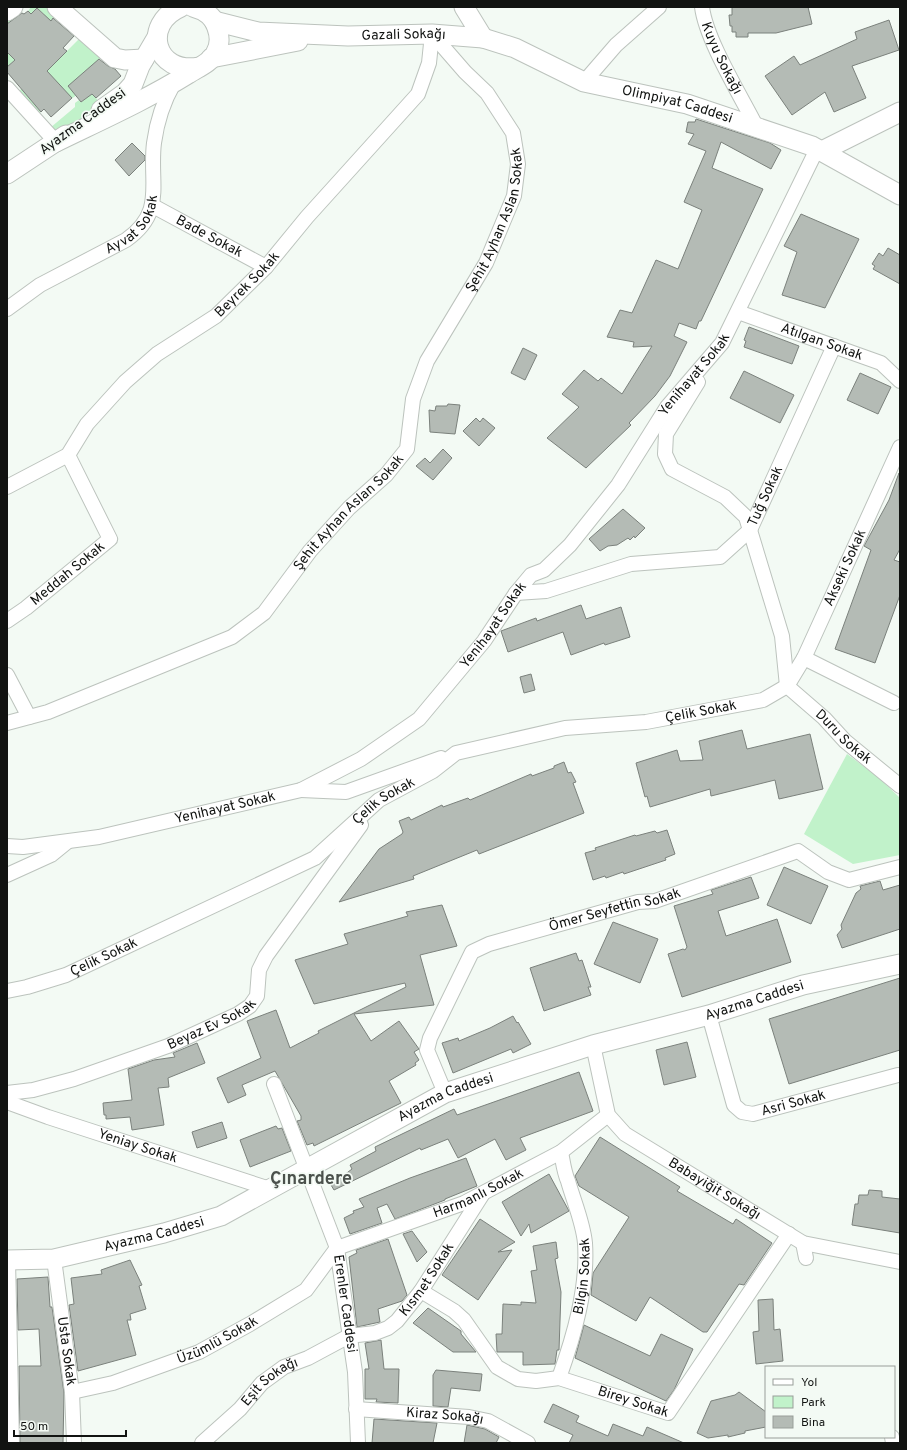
<svg xmlns="http://www.w3.org/2000/svg" width="907" height="1450" viewBox="0 0 907 1450" font-family="Overpass,sans-serif">
	<style>
		.green { fill: #c1f2ca }
		.building { fill: #b4bbb5; stroke: #7b817c }
		.lines { fill: none; stroke-linecap: round; stroke-linejoin: round }
		.street-casing { stroke: #bcc3bd; stroke-width: 16 }
		.secondary-casing { stroke: #bcc3bd; stroke-width: 21 }
		.street { stroke: #fff; stroke-width: 14 }
		.secondary { stroke: #fff; stroke-width: 19 }
		.labels { text-anchor: middle; dominant-baseline: central; stroke-width: 3.5; stroke-linejoin: round; paint-order: stroke }
		.street-label { font-size: 14px; fill: #111311; stroke: #f3faf4 }
		.district-label { font-size: 18px; font-weight: bold; fill: #4b514c; stroke: #f3faf4 }
	</style>
	<rect width="100%" height="100%" fill="#f3faf4"/>
	<g class="green">
		<polygon points="31,7 53,7 59,13 38,35 61,57 83,35 103,56 78,78 102,105 59,135 50,128 75,107 75,103 79,100 81,102 85,99 80,93 68,101 52,77 30,99 41,112 38,114 20,95 20,90 48,64 31,45 7,67 7,52 8,53 21,41 7,34 7,17 20,11 11,20 26,35 44,14 37,8 31,14 28,11"/>
		<polygon points="847,754 878,777 900,798 900,855 853,864 804,834"/>
	</g>
	<g class="building">
		<polygon points="732,7 808,7 812,24 776,33 748,33 748,37 736,37 736,32 732,32 732,26 730,26 729,15 732,15"/>
		<polygon points="37,8 51,21 53,18 74,36 63,48 67,51 47,71 72,98 51,117 44,109 41,112 7,72 7,67 15,60 7,52 7,24 22,13 24,14 28,11 31,14"/>
		<polygon points="889,20 899,50 852,66 866,98 834,112 825,92 792,115 765,76 794,56 800,65 857,39 855,32"/>
		<polygon points="99,59 108,66 115,69 121,76 96,98 92,94 81,102 68,86"/>
		<polygon points="696,119 770,143 781,150 771,169 721,142 712,168 763,189 701,321 699,321 696,329 679,323 674,336 687,342 670,376 655,396 629,423 631,425 586,468 547,438 579,407 562,394 584,370 598,381 601,378 622,394 652,346 633,347 634,342 607,337 620,310 632,313 656,260 678,269 702,210 684,202 706,151 688,144 694,134 686,132 688,122 695,122"/>
		<polygon points="132,143 145,156 145,160 129,176 115,160"/>
		<polygon points="801,214 859,239 825,308 782,295 797,252 784,246"/>
		<polygon points="888,248 900,255 900,284 873,269 875,266 872,264 879,253 883,256"/>
		<polygon points="749,327 799,346 792,364 744,347 746,341 744,340"/>
		<polygon points="523,348 537,355 525,380 511,373"/>
		<polygon points="744,371 794,395 780,423 730,398"/>
		<polygon points="860,373 891,387 878,414 847,400"/>
		<polygon points="448,404 460,405 455,434 430,432 429,410 435,411 436,406 447,406"/>
		<polygon points="476,418 480,422 483,418 495,428 479,446 463,431"/>
		<polygon points="443,449 452,458 433,480 416,466 425,458 430,463"/>
		<polygon points="899,473 900,549 894,560 900,562 900,595 875,663 835,649 871,550 864,546 889,500"/>
		<polygon points="623,509 645,528 635,538 634,536 630,540 628,538 617,545 608,546 600,551 589,539"/>
		<polygon points="581,605 586,619 621,607 630,637 605,645 604,643 571,655 563,632 508,652 501,631 536,618 537,621"/>
		<polygon points="531,674 535,690 524,693 520,677"/>
		<polygon points="742,730 747,749 810,734 823,789 779,799 775,780 711,796 710,789 650,807 647,796 645,797 636,763 677,750 680,761 703,760 699,741"/>
		<polygon points="564,762 568,773 571,772 576,782 573,783 584,813 479,854 477,850 413,876 414,879 339,902 379,849 402,834 403,832 399,821 409,817 411,820 442,805 443,807 468,798 470,800 531,774 532,776 554,768 554,766"/>
		<polygon points="667,830 675,854 665,858 666,860 624,874 623,872 606,878 605,876 593,880 585,853 596,850 595,848 635,835 636,836 655,831 657,833"/>
		<polygon points="784,867 828,886 811,924 767,905"/>
		<polygon points="751,877 759,898 718,911 726,936 777,919 791,962 682,997 668,954 683,949 685,950 687,947 674,906 713,894 711,890"/>
		<polygon points="880,881 883,890 900,885 900,929 842,948 837,935 842,929 841,925 856,893 861,889 860,886"/>
		<polygon points="442,905 457,946 420,955 434,1005 354,1014 371,1041 399,1021 419,1049 414,1052 419,1060 415,1063 416,1065 389,1081 401,1103 314,1146 313,1143 307,1145 297,1121 301,1120 301,1116 275,1071 242,1085 246,1095 228,1103 217,1078 261,1058 247,1021 276,1010 290,1048 319,1033 318,1031 406,987 405,983 314,1004 295,960 348,944 344,934 408,916 406,912"/>
		<polygon points="613,922 658,939 640,983 594,964"/>
		<polygon points="576,953 579,961 582,960 591,987 588,987 591,995 544,1011 530,968"/>
		<polygon points="900,978 900,1050 789,1084 769,1019"/>
		<polygon points="513,1016 517,1023 518,1022 531,1044 513,1053 511,1049 453,1073 442,1043 458,1038 459,1041 490,1028"/>
		<polygon points="687,1042 696,1077 664,1085 656,1050"/>
		<polygon points="197,1043 205,1063 168,1078 169,1087 158,1088 164,1125 132,1130 130,1117 106,1119 106,1115 104,1115 103,1103 132,1100 128,1069 154,1060 175,1057 173,1053"/>
		<polygon points="579,1072 593,1111 520,1138 526,1150 506,1160 495,1139 458,1158 448,1139 421,1150 420,1148 334,1190 331,1185 352,1169 350,1165 376,1151 375,1147 454,1109 457,1115"/>
		<polygon points="222,1122 227,1138 197,1148 192,1132"/>
		<polygon points="276,1126 278,1129 282,1128 291,1151 250,1167 240,1140"/>
		<polygon points="600,1137 680,1187 677,1191 733,1224 736,1219 772,1243 744,1285 739,1284 707,1332 703,1332 650,1297 636,1321 591,1295 593,1273 629,1217 579,1186 575,1176"/>
		<polygon points="466,1158 477,1186 445,1199 445,1200 395,1219 387,1204 377,1208 382,1223 350,1234 344,1218 354,1213 353,1211 364,1207 359,1199 410,1178"/>
		<polygon points="549,1174 569,1211 531,1233 529,1224 521,1236 502,1202"/>
		<polygon points="869,1190 882,1191 882,1197 900,1199 900,1233 852,1225 855,1204 858,1204 859,1195 868,1195"/>
		<polygon points="480,1219 515,1242 498,1252 512,1250 478,1300 442,1275"/>
		<polygon points="412,1231 427,1252 417,1262 403,1234"/>
		<polygon points="388,1239 407,1295 402,1301 378,1309 380,1322 357,1327 349,1257 357,1253 356,1250"/>
		<polygon points="556,1242 558,1258 555,1259 561,1292 559,1350 557,1350 555,1364 523,1365 523,1352 497,1352 496,1334 502,1334 503,1304 521,1305 521,1302 536,1303 531,1271 537,1270 533,1246"/>
		<polygon points="130,1260 142,1285 139,1286 146,1309 130,1314 131,1320 127,1320 136,1355 78,1371 69,1305 74,1304 71,1278 102,1274 101,1270"/>
		<polygon points="48,1277 50,1307 52,1307 64,1393 63,1443 20,1443 19,1366 41,1366 39,1329 18,1330 17,1279"/>
		<polygon points="773,1299 774,1330 780,1329 783,1361 756,1364 753,1332 759,1331 758,1300"/>
		<polygon points="428,1308 461,1331 461,1334 476,1352 453,1352 413,1323"/>
		<polygon points="584,1325 650,1356 661,1334 693,1349 674,1390 666,1401 575,1358"/>
		<polygon points="381,1340 384,1369 399,1369 398,1403 376,1402 377,1399 365,1399 365,1369 369,1369 365,1343"/>
		<polygon points="436,1370 482,1374 480,1391 451,1388 448,1407 433,1406 433,1375"/>
		<polygon points="739,1392 766,1412 766,1427 745,1431 745,1433 728,1437 728,1435 708,1438 697,1433 711,1401 735,1395"/>
		<polygon points="553,1404 579,1416 576,1422 608,1436 613,1424 643,1436 647,1427 684,1443 569,1443 573,1435 544,1422"/>
		<polygon points="374,1419 437,1423 433,1443 372,1443"/>
		<polygon points="467,1425 485,1429 499,1437 496,1443 464,1443"/>
	</g>
	<g class="lines">
		<defs>
			<g id="street">
				<path id="s1" d="M702,7C706,40 741,96 757,128"/>
				<polyline points="584,82 616,45 659,7"/>
				<polyline points="7,88 56,142"/>
				<path id="s2" d="M153,206L266,267"/>
				<path id="s3" d="M7,309L40,285L126,240C166,212 149,183 154,143C157,121 163,102 174,83"/>
				<path id="s4" d="M738,312L881,363L900,381"/>
				<polyline points="698,382 666,434 665,454 672,469 725,497 746,517 782,636 787,686"/>
				<path id="s5" d="M7,487L68,455L87,424L125,382L157,354L216,316L266,267L307,217L418,94L429,63L432,34"/>
				<path id="s6" d="M516,593L546,591L631,564L720,557L750,530L834,346"/>
				<path id="s7" d="M7,621L26,608L110,539L68,455"/>
				<polyline points="804,658 894,703"/>
				<polyline points="7,675 29,717"/>
				<path id="s8" d="M787,686L824,718L845,741L900,786"/>
				<path id="s9" d="M7,723L48,712L232,637L264,613L310,551L349,508L386,475L407,449L413,399L427,361L486,263L514,196L518,164L513,133L487,93L465,72L432,34"/>
				<polyline points="301,790 346,792 441,758"/>
				<path id="s10" d="M7,846L23,847L99,837L301,790L361,759L419,719L484,641L516,593L531,575L544,570L570,545L618,485L667,407L722,343L817,149"/>
				<polyline points="7,875 51,855 67,842"/>
				<path id="s11" d="M7,991L27,987L66,975L315,858L379,800L433,771L456,753L565,728L646,722L763,700L787,686L804,658L900,447"/>
				<path id="s12" d="M709,1015L734,1105L742,1112L753,1114L898,1075"/>
				<path id="s13" d="M593,1045L608,1115L625,1134L803,1243L900,1262"/>
				<path id="s14" d="M274,1084L337,1248L355,1372L358,1443"/>
				<path id="s15" d="M7,1093L33,1090L74,1079L168,1046L238,1014L250,1006L257,996L259,970L266,956L361,825"/>
				<path id="s16" d="M445,1093L427,1050L430,1038L472,952L489,944L638,902L655,901L798,851L828,872L849,880L900,867"/>
				<path id="s17" d="M7,1102L48,1117L270,1189"/>
				<polyline points="803,1243 806,1258"/>
				<path id="s18" d="M54,1259L72,1392L74,1443"/>
				<polyline points="8,1260 12,1443"/>
				<path id="s19" d="M421,1291L454,1311L464,1320L497,1367L518,1379L536,1381L559,1378L668,1413L789,1234"/>
				<path id="s20" d="M559,1378C574,1336 588,1288 585,1243C583,1222 574,1202 568,1181C564,1172 563,1162 561,1152"/>
				<path id="s21" d="M72,1392L113,1383L199,1352L250,1324L306,1290L337,1248L464,1203L561,1152L608,1115"/>
				<path id="s22" d="M356,1409L469,1417L488,1421L528,1443"/>
				<polyline points="892,1437 893,1443"/>
				<path id="s23" d="M202,1443L240,1409L262,1383L284,1367L308,1358L349,1336L375,1333L388,1328L397,1321L421,1291L482,1195"/>
			</g>
			<g id="secondary">
				<polyline points="57,7 115,58 125,60 144,59"/>
				<path d="M181,7C141,24 155,75 199,67"/>
				<polyline points="464,7 483,38"/>
				<polyline points="7,11 13,7"/>
				<path id="s24" d="M214,21L258,32L348,36L432,34L483,38L515,48L584,82L687,104L812,146L900,195"/>
				<polyline points="211,58 298,41"/>
				<polyline points="101,110 125,93 133,84 140,66 157,37"/>
				<path d="M56,142C101,120 146,100 188,74C197,68 210,63 215,54C220,46 220,36 217,28C214,16 204,10 193,7"/>
				<polyline points="822,151 900,112"/>
				<polyline points="7,174 66,135"/>
				<path id="s25" d="M7,1260L54,1259L164,1233L221,1216L445,1093L593,1045L709,1015L803,985L900,964"/>
			</g>
		</defs>
		<use href="#street" class="street-casing"/>
		<use href="#secondary" class="secondary-casing"/>
		<use href="#street" class="street"/>
		<use href="#secondary" class="secondary"/>
	</g>
	<g class="labels">
		<g class="street-label">
			<text stroke="none"><textPath href="#s24" startOffset="191">Gazali Sokağı</textPath></text>
			<text stroke="none"><textPath href="#s1" startOffset="55">Kuyu Sokağı</textPath></text>
			<text stroke="none"><textPath href="#s24" startOffset="477">Olimpiyat Caddesi</textPath></text>
			<text transform="translate(83 122) rotate(-36)">Ayazma Caddesi</text>
			<text stroke="none"><textPath href="#s9" startOffset="749">Şehit Ayhan Aslan Sokak</textPath></text>
			<text stroke="none"><textPath href="#s3" startOffset="154">Ayvat Sokak</textPath></text>
			<text stroke="none"><textPath href="#s2" startOffset="64">Bade Sokak</textPath></text>
			<text stroke="none"><textPath href="#s5" startOffset="319">Beyrek Sokak</textPath></text>
			<text stroke="none"><textPath href="#s4" startOffset="89">Atılgan Sokak</textPath></text>
			<text stroke="none"><textPath href="#s10" startOffset="882">Yenihayat Sokak</textPath></text>
			<text stroke="none"><textPath href="#s6" startOffset="286">Tuğ Sokak</textPath></text>
			<text stroke="none"><textPath href="#s9" startOffset="413">Şehit Ayhan Aslan Sokak</textPath></text>
			<text stroke="none"><textPath href="#s11" startOffset="985">Akseki Sokak</textPath></text>
			<text stroke="none"><textPath href="#s7" startOffset="77">Meddah Sokak</textPath></text>
			<text stroke="none"><textPath href="#s10" startOffset="558">Yenihayat Sokak</textPath></text>
			<text stroke="none"><textPath href="#s11" startOffset="762">Çelik Sokak</textPath></text>
			<text stroke="none"><textPath href="#s8" startOffset="76">Duru Sokak</textPath></text>
			<text stroke="none"><textPath href="#s11" startOffset="426">Çelik Sokak</textPath></text>
			<text stroke="none"><textPath href="#s10" startOffset="222">Yenihayat Sokak</textPath></text>
			<text stroke="none"><textPath href="#s16" startOffset="304">Ömer Seyfettin Sokak</textPath></text>
			<text stroke="none"><textPath href="#s11" startOffset="103">Çelik Sokak</textPath></text>
			<text stroke="none"><textPath href="#s25" startOffset="798">Ayazma Caddesi</textPath></text>
			<text stroke="none"><textPath href="#s15" startOffset="217">Beyaz Ev Sokak</textPath></text>
			<text stroke="none"><textPath href="#s25" startOffset="474">Ayazma Caddesi</textPath></text>
			<text stroke="none"><textPath href="#s12" startOffset="157">Asri Sokak</textPath></text>
			<text stroke="none"><textPath href="#s17" startOffset="138">Yeniay Sokak</textPath></text>
			<text stroke="none"><textPath href="#s13" startOffset="202">Babayiğit Sokağı</textPath></text>
			<text stroke="none"><textPath href="#s21" startOffset="461">Harmanlı Sokak</textPath></text>
			<text stroke="none"><textPath href="#s25" startOffset="150">Ayazma Caddesi</textPath></text>
			<text stroke="none"><textPath href="#s20" startOffset="105">Bilgin Sokak</textPath></text>
			<text stroke="none"><textPath href="#s23" startOffset="287">Kısmet Sokak</textPath></text>
			<text stroke="none"><textPath href="#s14" startOffset="232">Erenler Caddesi</textPath></text>
			<text stroke="none"><textPath href="#s21" startOffset="155">Üzümlü Sokak</textPath></text>
			<text stroke="none"><textPath href="#s18" startOffset="93">Usta Sokak</textPath></text>
			<text stroke="none"><textPath href="#s23" startOffset="92">Eşit Sokağı</textPath></text>
			<text stroke="none"><textPath href="#s19" startOffset="253">Birey Sokak</textPath></text>
			<text stroke="none"><textPath href="#s22" startOffset="89">Kiraz Sokağı</textPath></text>
		</g>
		<g class="district-label">
			<text x="311" y="1179">Çınardere</text>
		</g>
	</g>
	<rect width="907" height="1450" fill="none" stroke="#111311" stroke-width="16"/>
	<rect x="765" y="1366" width="130" height="72" fill="#f3faf4" stroke="#999e99"/>
	<rect x="773" y="1379" width="20" height="6" fill="#ffffff" stroke="#999e99"/>
	<text x="801" y="1386" font-size="12" fill="#111311">Yol</text>
	<rect x="773" y="1396" width="20" height="12" fill="#c1f2ca" stroke="#999e99"/>
	<text x="801" y="1406" font-size="12" fill="#111311">Park</text>
	<rect x="773" y="1416" width="20" height="12" fill="#b4bbb5" stroke="#999e99"/>
	<text x="801" y="1426" font-size="12" fill="#111311">Bina</text>
	<path d="M14 1430v6h112v-6" fill="none" stroke="#111311" stroke-width="2"/>
	<text x="20" y="1430" font-size="12" fill="#111311" stroke="#f3faf4" stroke-width="3" paint-order="stroke">50 m</text>
</svg>
